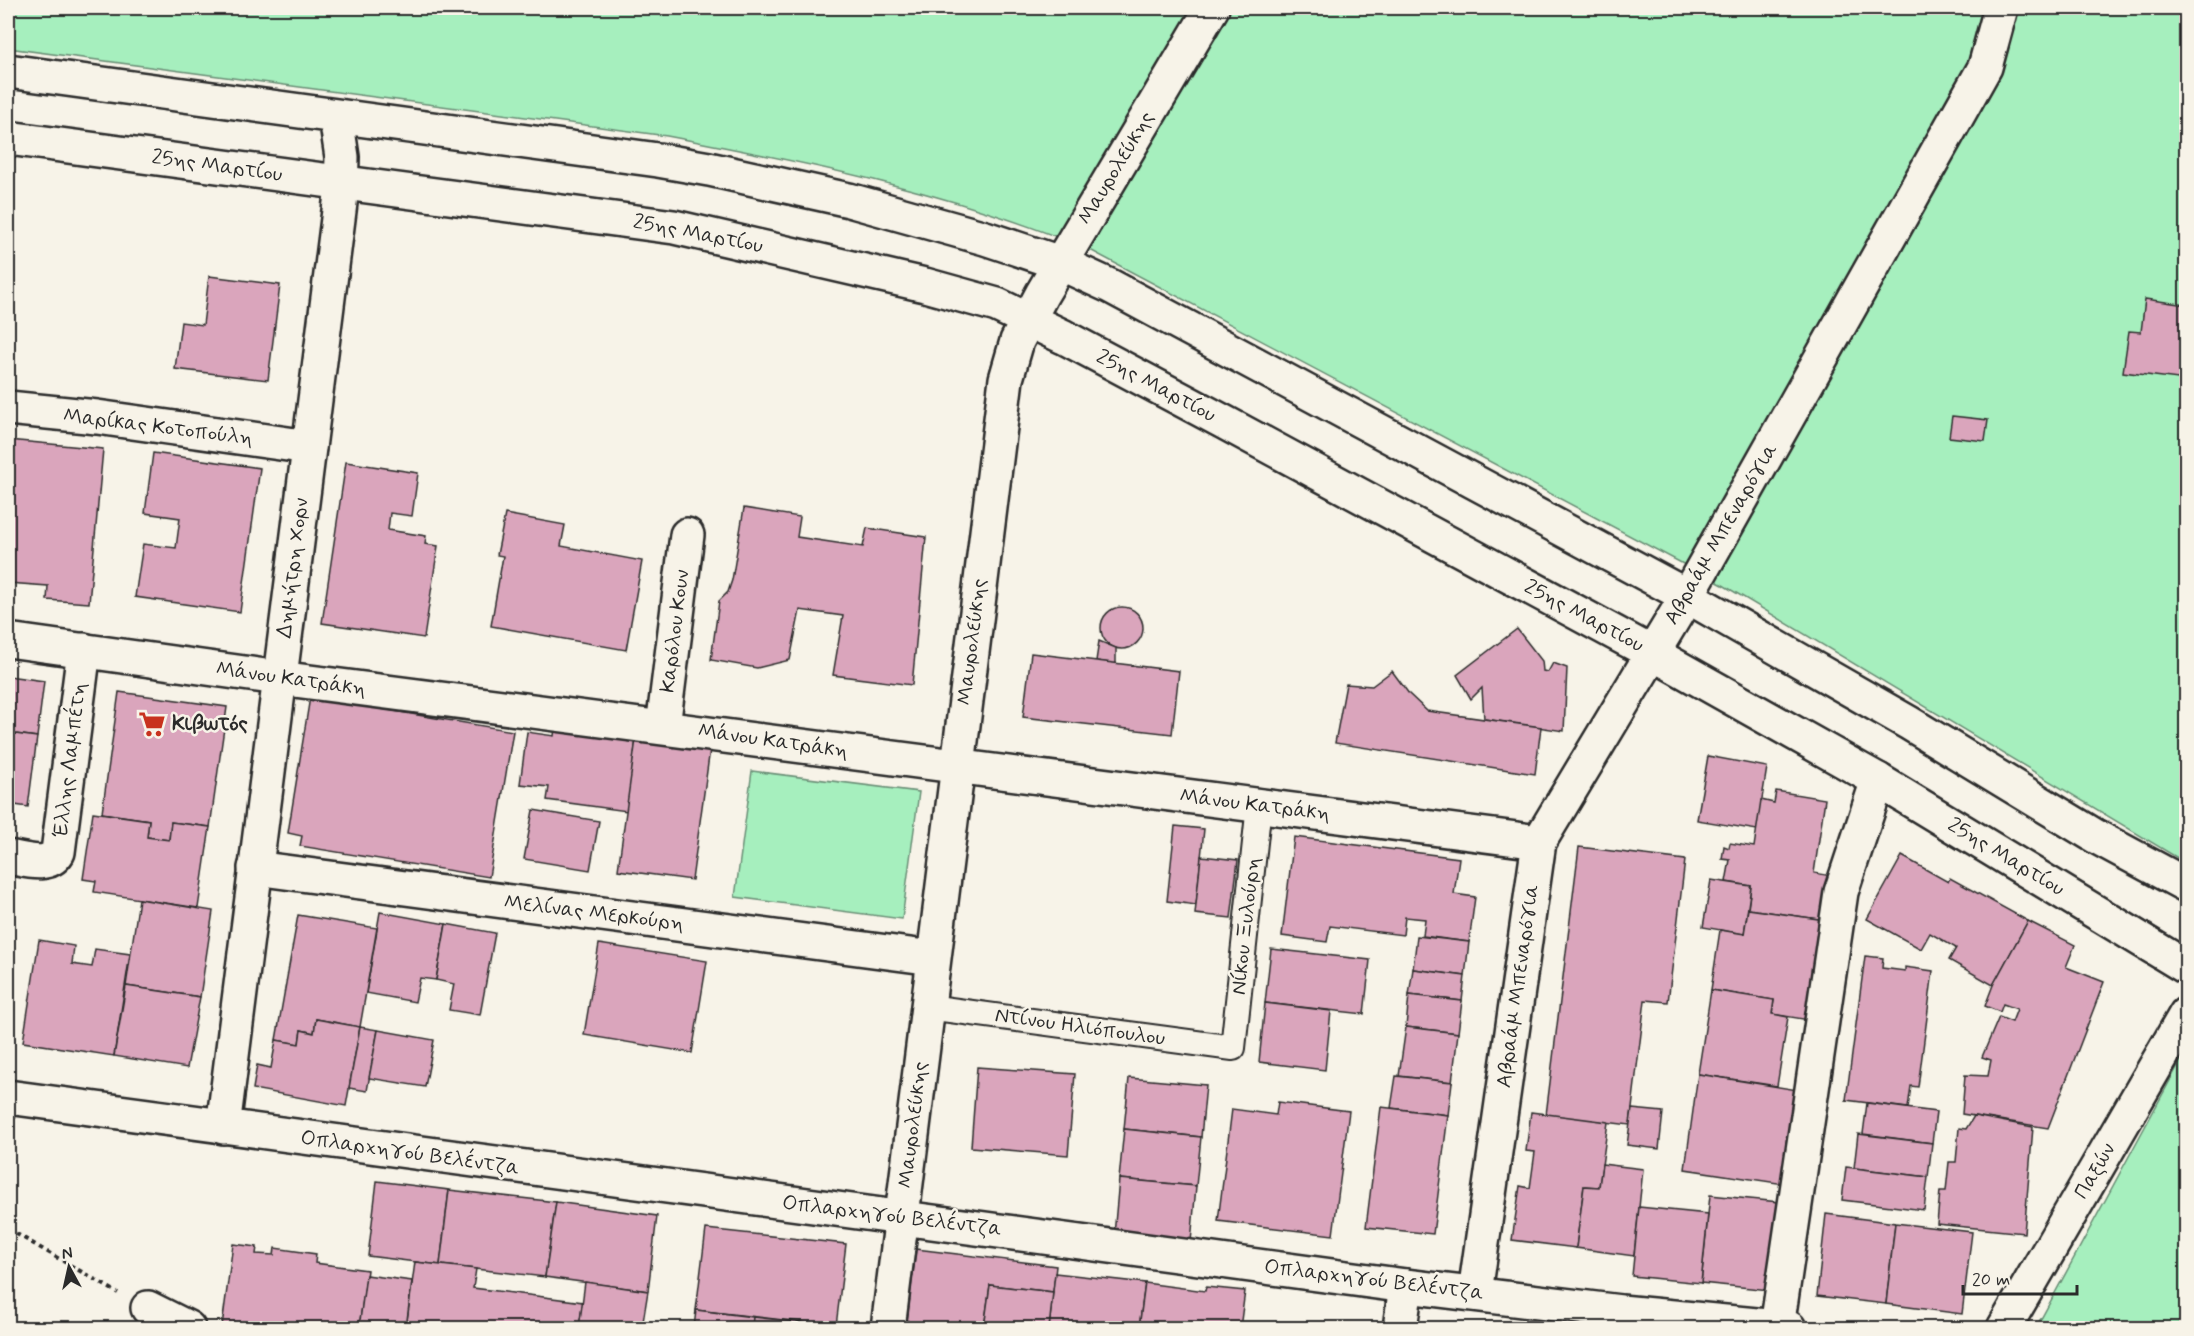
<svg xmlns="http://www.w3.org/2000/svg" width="2194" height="1336" viewBox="0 0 2194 1336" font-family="Mynerve,sans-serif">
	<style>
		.green { fill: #a6efbe; stroke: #688d74; stroke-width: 1.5 }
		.building { fill: #daa5bc; stroke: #2b2b2b; stroke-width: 1.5 }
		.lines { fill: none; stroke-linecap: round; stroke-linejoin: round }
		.pedestrian-casing { stroke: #2b2b2b; stroke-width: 28 }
		.minor-casing { stroke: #2b2b2b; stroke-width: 38 }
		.tertiary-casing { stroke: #2b2b2b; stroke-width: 38 }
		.path { stroke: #2b2b2b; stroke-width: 4; stroke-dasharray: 4.5 4.5; stroke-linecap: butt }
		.pedestrian { stroke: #f7f3e8; stroke-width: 24 }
		.minor { stroke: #f7f3e8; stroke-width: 33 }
		.tertiary { stroke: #f7f3e8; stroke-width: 33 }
		.labels { text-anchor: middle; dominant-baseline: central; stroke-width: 5; stroke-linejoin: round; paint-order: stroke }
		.street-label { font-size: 21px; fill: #2b2b2b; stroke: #f7f3e8 }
		.poi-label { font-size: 21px; font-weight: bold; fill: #2b2b2b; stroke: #f7f3e8; text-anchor: start }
	</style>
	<rect width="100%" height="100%" fill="#f7f3e8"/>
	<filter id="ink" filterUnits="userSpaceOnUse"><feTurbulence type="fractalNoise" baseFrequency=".0167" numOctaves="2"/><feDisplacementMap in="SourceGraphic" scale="12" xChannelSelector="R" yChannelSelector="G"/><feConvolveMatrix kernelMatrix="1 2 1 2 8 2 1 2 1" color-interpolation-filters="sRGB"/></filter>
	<g filter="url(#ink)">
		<g class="green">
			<path d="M8,8H2186V863L1723,585L1092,251C958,194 810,163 667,136L8,48Z"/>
			<polygon points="752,771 919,792 902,919 735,897"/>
			<polygon points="2186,1051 2186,1328 2035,1328 2042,1317"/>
		</g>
		<g class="building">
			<polygon points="209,276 280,285 268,380 175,369 181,322 203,325"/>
			<polygon points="2145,299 2186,305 2186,380 2123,372 2129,331 2141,332"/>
			<polygon points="1952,416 1988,420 1985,441 1949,437"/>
			<polygon points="8,440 103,449 89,603 47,600 48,586 8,583"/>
			<polygon points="153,453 260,468 240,612 135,597 143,544 176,548 180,518 145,513"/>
			<polygon points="346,462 418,473 412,516 390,513 388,530 426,536 425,544 438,546 424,638 322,623"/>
			<polygon points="744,508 800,517 797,537 863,547 867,528 926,537 912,685 833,675 843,616 800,610 790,660 757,668 711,660 719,601 728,592 732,580"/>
			<polygon points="505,514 565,525 561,546 642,561 626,650 491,626 503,556 497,555"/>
			<circle cx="1122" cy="628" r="21"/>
			<polygon points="1517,629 1542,661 1543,671 1548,672 1553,663 1567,668 1564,731 1484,719 1482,688 1471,699 1457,675"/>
			<polygon points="1099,641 1116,648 1116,664 1096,661"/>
			<polygon points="1031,653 1179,671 1172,734 1023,717"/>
			<polygon points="1392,671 1409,694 1427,711 1541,727 1535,774 1335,743 1346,684 1372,686"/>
			<polygon points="8,676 44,681 37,737 8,733"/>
			<polygon points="119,692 227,707 210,827 171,822 169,840 147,837 149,820 102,813"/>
			<polygon points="310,697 513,731 489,877 300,846 302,836 288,833"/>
			<polygon points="555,728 636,739 627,811 547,800 549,787 520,784 527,732 554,736"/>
			<polygon points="8,733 37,737 28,807 8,804"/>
			<polygon points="636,739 710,749 692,880 618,870"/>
			<polygon points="1708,756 1767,767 1757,830 1697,820"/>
			<polygon points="1776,791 1825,799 1814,873 1832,876 1825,920 1748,909 1751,886 1726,882 1730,860 1722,859 1724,846 1729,848 1730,843 1754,847 1761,800 1774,803"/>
			<polygon points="533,810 599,821 590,870 524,859"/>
			<polygon points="93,812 149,820 147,837 169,840 171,822 210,827 198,908 94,892 96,881 83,879"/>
			<polygon points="1175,826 1204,829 1196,905 1167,901"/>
			<polygon points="1294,837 1459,858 1454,894 1475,897 1469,942 1423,936 1425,919 1405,917 1403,935 1330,926 1327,942 1282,936"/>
			<polygon points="1579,847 1685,860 1668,1002 1645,1000 1630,1125 1546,1115"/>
			<polygon points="1201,856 1238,860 1231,918 1195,914"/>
			<polygon points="1902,856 1948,882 1950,878 2028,921 1993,985 1949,960 1956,948 1930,933 1921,949 1867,919"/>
			<polygon points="1711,880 1751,886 1744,934 1703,927"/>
			<polygon points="139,899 213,911 200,997 126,986"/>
			<polygon points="1748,909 1825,920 1809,1020 1772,1014 1774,1000 1711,990 1720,930 1744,934"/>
			<polygon points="380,912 446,924 436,980 420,978 415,1002 366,993"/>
			<polygon points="298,915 377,928 360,1027 316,1019 314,1033 301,1030 299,1044 276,1040"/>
			<polygon points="2028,921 2075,945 2066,967 2104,982 2048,1128 1962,1114 1965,1075 1988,1076 1991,1060 1982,1057 1999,1017 2012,1022 2017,1009 2003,1004 2000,1012 1985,1006 1993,985"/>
			<polygon points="446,924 495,933 480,1015 449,1010 454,984 436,980"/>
			<polygon points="1417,936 1469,942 1465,976 1413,969"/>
			<polygon points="39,940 74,946 72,964 92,967 95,949 130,954 114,1056 23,1042"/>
			<polygon points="599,944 707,961 692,1053 584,1035"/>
			<polygon points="1271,949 1370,960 1364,1014 1265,1003"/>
			<polygon points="1865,956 1883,958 1882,968 1905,971 1905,967 1933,971 1918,1087 1911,1086 1908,1108 1846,1100"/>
			<polygon points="1413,969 1465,976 1462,1001 1409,995"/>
			<polygon points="126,986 200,997 187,1068 114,1056"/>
			<polygon points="1711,990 1774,1000 1772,1014 1788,1017 1777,1086 1698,1074"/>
			<polygon points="1409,995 1462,1001 1458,1033 1406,1027"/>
			<polygon points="1265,1003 1331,1011 1325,1070 1259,1062"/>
			<polygon points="316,1019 360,1027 346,1106 253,1089 257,1065 271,1068 276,1040 299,1044 301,1030 314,1033"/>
			<polygon points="360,1027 378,1030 367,1091 349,1088"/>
			<polygon points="1406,1027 1458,1033 1452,1082 1399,1076"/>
			<polygon points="378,1030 434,1040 425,1087 369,1078"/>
			<polygon points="977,1067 1075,1074 1068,1155 971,1147"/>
			<polygon points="1698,1074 1798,1090 1784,1184 1685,1169"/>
			<polygon points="1396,1076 1452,1082 1448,1115 1391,1108"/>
			<polygon points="1129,1078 1206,1085 1201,1137 1124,1129"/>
			<polygon points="1278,1102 1349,1111 1333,1235 1218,1221 1232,1109 1276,1115"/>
			<polygon points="1867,1103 1936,1112 1932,1143 1863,1134"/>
			<polygon points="1381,1107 1448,1115 1433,1234 1366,1227"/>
			<polygon points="1632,1109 1663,1112 1659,1149 1627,1145"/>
			<polygon points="1531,1112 1608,1122 1599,1187 1584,1186 1576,1248 1512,1240 1520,1186 1530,1188 1535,1152 1526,1151"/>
			<polygon points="1974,1116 2033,1127 2024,1233 1937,1224 1940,1191 1946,1191 1949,1162 1956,1162 1959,1128 1966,1129"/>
			<polygon points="1124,1129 1201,1137 1196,1186 1119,1179"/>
			<polygon points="1858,1134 1932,1143 1928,1177 1854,1168"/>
			<polygon points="1602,1164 1643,1169 1634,1256 1576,1248 1584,1186 1599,1187"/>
			<polygon points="1846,1167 1928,1177 1924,1210 1842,1200"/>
			<polygon points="1119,1179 1196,1186 1191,1242 1114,1235"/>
			<polygon points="377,1181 449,1190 440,1265 368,1256"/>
			<polygon points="449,1190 556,1202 545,1277 440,1265"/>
			<polygon points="1710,1195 1779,1202 1770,1290 1701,1283"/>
			<polygon points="556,1202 657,1216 648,1291 545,1277"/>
			<polygon points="1639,1207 1708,1214 1701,1283 1632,1276"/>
			<polygon points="1826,1214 1895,1223 1886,1304 1817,1296"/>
			<polygon points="1895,1223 1972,1232 1962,1314 1886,1304"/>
			<polygon points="706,1229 846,1244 836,1326 696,1310"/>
			<polygon points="233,1244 257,1247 256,1254 274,1255 275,1248 316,1254 315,1263 367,1270 359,1328 222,1326"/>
			<polygon points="916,1249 1056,1266 1053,1292 990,1285 984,1328 906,1328"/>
			<polygon points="415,1262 476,1269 473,1288 583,1302 579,1328 406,1328"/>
			<polygon points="1055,1273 1145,1283 1139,1328 1049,1328"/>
			<polygon points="366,1275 412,1281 406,1328 359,1328"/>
			<polygon points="585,1282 648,1291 642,1328 579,1328"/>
			<polygon points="1145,1283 1205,1291 1206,1287 1245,1291 1240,1328 1139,1328"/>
			<polygon points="990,1285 1053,1292 1049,1328 984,1328"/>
			<polygon points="696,1310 753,1317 752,1328 694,1328"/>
			<polygon points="753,1317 814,1324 814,1328 752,1328"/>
			<polygon points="814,1324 847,1327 814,1328"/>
		</g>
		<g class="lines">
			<defs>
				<polyline id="pedestrian" points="928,1007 1233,1048 1259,805"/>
				<g id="minor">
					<polyline points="8,408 97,417 309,447"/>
					<polyline points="8,640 279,678 1539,842"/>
					<polyline points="663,727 687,535"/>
					<path d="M8,857C23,859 48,869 58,852L84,650"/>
					<polyline points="255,868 933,958"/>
					<polyline points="8,1097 1406,1286 1621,1312 1789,1328"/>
					<polyline points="223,1127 341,195 342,157 336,117"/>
					<polyline points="1475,1293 1539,842 1687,596 1985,67 2001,8"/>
					<polyline points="148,1308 188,1328"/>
					<polyline points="1777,1327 1841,892 1878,780"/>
					<polyline points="888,1328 1006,379 1017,341 1042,294 1212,8"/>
					<polyline points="1400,1328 1406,1286"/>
					<polyline points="2004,1328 2186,1014"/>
				</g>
				<g id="tertiary">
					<polyline points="8,71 658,160 709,169 849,200 985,238 1060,263 1110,286 1687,596 1909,723 2095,836 2186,885"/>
					<polyline points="8,138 674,227 925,285 997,305 1064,337 1222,421 1652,653 1878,780 2186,967"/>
				</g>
			</defs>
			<use href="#pedestrian" class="pedestrian-casing"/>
			<use href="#minor" class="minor-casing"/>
			<use href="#tertiary" class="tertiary-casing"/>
			<polyline class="path" points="8,1229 118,1293"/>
			<use href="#pedestrian" class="pedestrian"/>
			<use href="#minor" class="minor"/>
			<use href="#tertiary" class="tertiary"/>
		</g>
	</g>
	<defs>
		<symbol id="supermarket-bare" viewBox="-9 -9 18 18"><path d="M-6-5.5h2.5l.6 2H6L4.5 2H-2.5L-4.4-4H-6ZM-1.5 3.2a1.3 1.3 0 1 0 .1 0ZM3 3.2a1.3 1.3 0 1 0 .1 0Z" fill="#c8321e" stroke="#f7f3e8" stroke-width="2.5" paint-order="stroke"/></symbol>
	</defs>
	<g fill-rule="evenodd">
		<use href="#supermarket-bare" x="133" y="705" width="38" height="38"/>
	</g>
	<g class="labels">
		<g class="street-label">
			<text transform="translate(217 166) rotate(8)">25ης Μαρτίου</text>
			<text transform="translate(1116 168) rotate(-59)">Μαυρολεύκης</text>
			<text transform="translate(698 234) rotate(11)">25ης Μαρτίου</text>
			<text transform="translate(1156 386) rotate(28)">25ης Μαρτίου</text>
			<text transform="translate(158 427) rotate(7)">Μαρίκας Κοτοπούλη</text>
			<text transform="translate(1721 534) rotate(-60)">Αβραάμ Μπεναρόγια</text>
			<text transform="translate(293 568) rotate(-83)">Δημήτρη Χορν</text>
			<text transform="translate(1584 616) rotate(28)">25ης Μαρτίου</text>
			<text transform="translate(675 631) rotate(-83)">Καρόλου Κουν</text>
			<text transform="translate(972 642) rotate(-83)">Μαυρολεύκης</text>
			<text transform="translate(291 679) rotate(8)">Μάνου Κατράκη</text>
			<text transform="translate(773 741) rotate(8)">Μάνου Κατράκη</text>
			<text transform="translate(70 760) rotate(-83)">Έλλης Λαμπέτη</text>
			<text transform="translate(1255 805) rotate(7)">Μάνου Κατράκη</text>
			<text transform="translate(2006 857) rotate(31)">25ης Μαρτίου</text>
			<text transform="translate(594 913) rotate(7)">Μελίνας Μερκούρη</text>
			<text transform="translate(1246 926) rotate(-84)">Νίκου Ξυλούρη</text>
			<text transform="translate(1518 986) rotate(-82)">Αβραάμ Μπεναρόγια</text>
			<text transform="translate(1080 1027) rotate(8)">Ντίνου Ηλιόπουλου</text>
			<text transform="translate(913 1125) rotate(-83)">Μαυρολεύκης</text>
			<text transform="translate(410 1153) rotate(8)">Οπλαρχηγού Βελέντζα</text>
			<text transform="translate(2095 1171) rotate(-60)">Παξών</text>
			<text transform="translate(892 1216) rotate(7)">Οπλαρχηγού Βελέντζα</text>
			<text transform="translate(1374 1280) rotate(7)">Οπλαρχηγού Βελέντζα</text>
		</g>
		<g class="poi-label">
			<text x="172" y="724">Κιβωτός</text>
		</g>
	</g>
	<rect width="2194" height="1336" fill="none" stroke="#f7f3e8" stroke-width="30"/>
	<rect x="15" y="15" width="2164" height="1306" fill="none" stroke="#2b2b2b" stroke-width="2" filter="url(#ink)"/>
	<g transform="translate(69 1267) rotate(352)" stroke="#f7f3e8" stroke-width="4.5" paint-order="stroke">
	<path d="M0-4.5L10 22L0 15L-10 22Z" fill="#2b2b2b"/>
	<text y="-9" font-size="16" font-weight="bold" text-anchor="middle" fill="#2b2b2b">N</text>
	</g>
	<path d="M1963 1285v9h114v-9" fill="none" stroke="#2b2b2b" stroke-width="3"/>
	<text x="1972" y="1285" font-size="18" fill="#2b2b2b" stroke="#f7f3e8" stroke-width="4.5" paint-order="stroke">20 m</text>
</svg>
